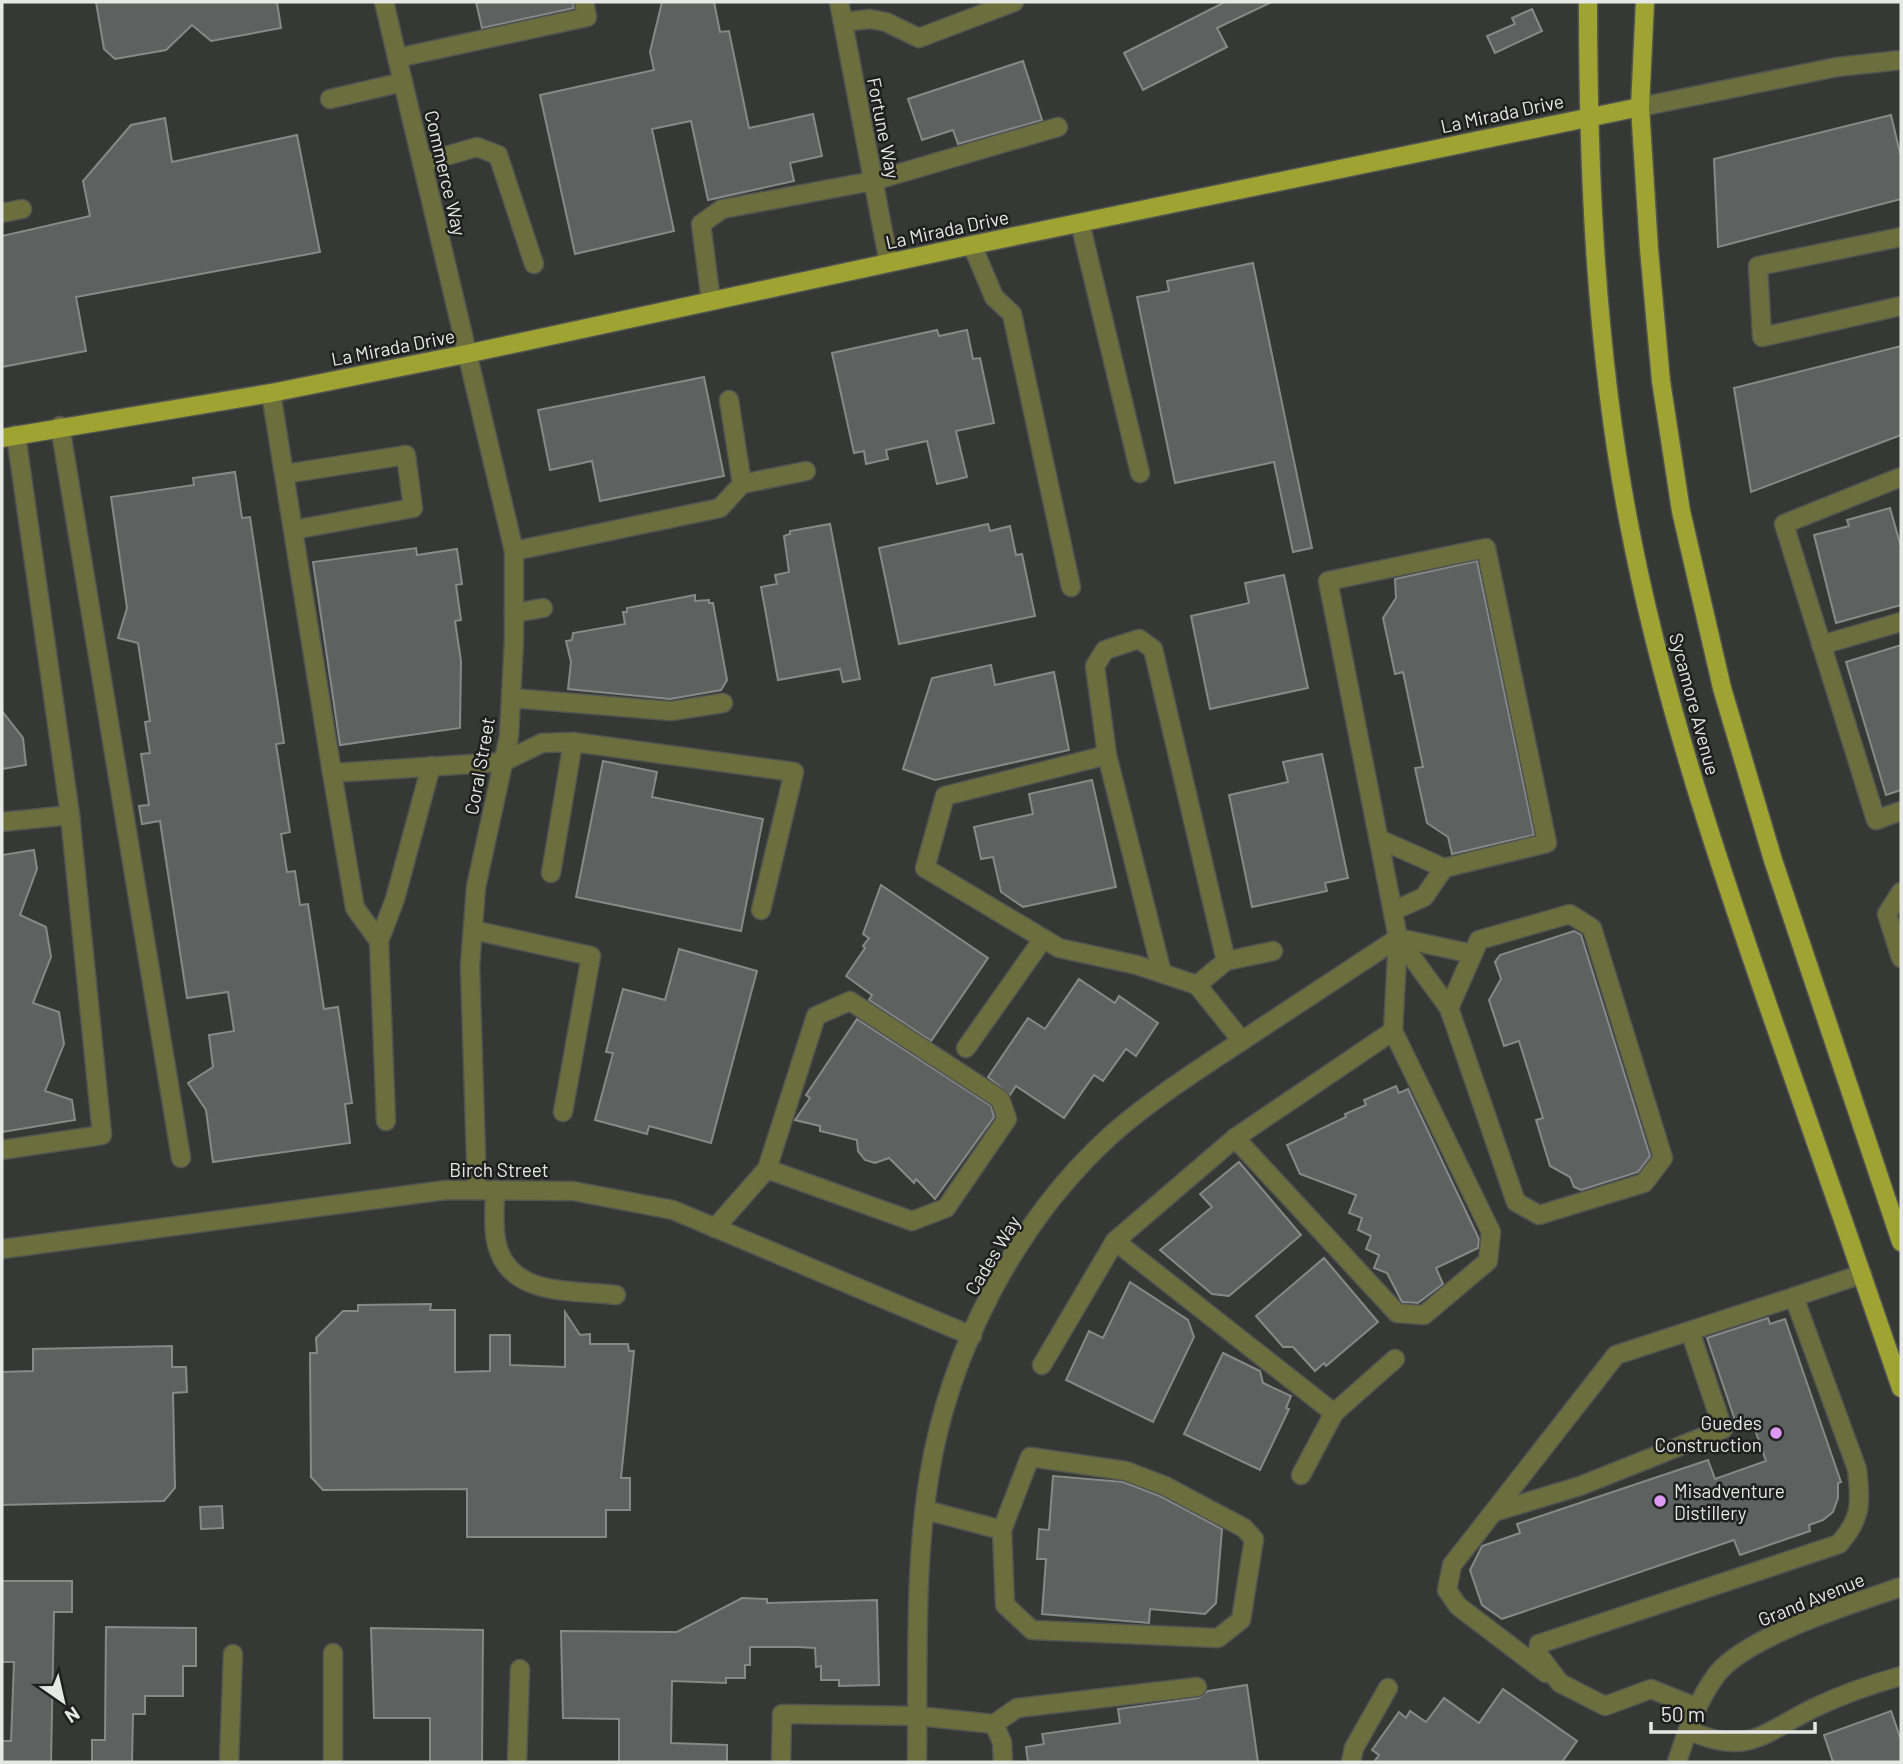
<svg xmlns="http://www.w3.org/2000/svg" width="1903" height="1764" viewBox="0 0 1903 1764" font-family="Barlow,sans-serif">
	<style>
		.building { fill: #5d6261; stroke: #858a88; stroke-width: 2 }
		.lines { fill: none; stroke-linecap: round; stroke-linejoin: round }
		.minor-casing { stroke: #515451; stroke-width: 21 }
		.major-casing { stroke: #515451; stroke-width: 21 }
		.minor { stroke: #6c6e3d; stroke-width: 18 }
		.major { stroke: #9fa332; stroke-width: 18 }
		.poi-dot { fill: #dd99f4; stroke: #1e1f1e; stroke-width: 2.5 }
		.labels { text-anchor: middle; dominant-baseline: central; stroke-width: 5; stroke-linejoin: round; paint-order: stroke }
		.street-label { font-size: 19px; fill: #e6e8e6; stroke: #1e1f1e }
		.poi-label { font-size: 19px; fill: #e6e8e6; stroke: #1e1f1e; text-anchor: end }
	</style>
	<rect width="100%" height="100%" fill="#353835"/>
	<g class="building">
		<polygon points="96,2 277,2 281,28 211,41 192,25 166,50 115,59 104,49"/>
		<polygon points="476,2 573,2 574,8 482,28"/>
		<polygon points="662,2 714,2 720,32 729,31 749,128 813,114 822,156 790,163 794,181 708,200 691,121 652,129 674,231 575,254 540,95 654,70 650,52"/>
		<polygon points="1225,2 1272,2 1217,28 1227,47 1143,90 1124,53"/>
		<polygon points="1532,9 1542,31 1495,53 1487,36 1515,24 1512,18"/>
		<polygon points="1023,61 1042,120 958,144 953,130 922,140 908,99"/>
		<polygon points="1891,115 1901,157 1901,199 1718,247 1714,159"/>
		<polygon points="165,118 172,162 297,135 320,252 76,297 86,351 2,367 2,236 90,216 83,181 131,125"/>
		<polygon points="1253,263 1312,548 1293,552 1274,462 1175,483 1137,297 1169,291 1167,281"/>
		<polygon points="937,330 939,336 967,330 973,359 980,358 994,423 956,431 967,477 937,484 927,441 886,450 888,459 866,464 864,451 854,453 832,353"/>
		<polygon points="1901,346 1901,435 1751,492 1734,388"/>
		<polygon points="704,377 724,476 600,501 592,461 550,470 538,410"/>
		<polygon points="235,472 242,518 250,517 284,743 276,744 290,832 281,834 287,872 295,871 300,905 308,904 324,1009 338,1007 352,1103 345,1104 350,1143 213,1162 206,1110 188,1083 213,1067 209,1035 234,1031 228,992 187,998 160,821 142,824 139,806 149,805 141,754 150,753 145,722 150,721 138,643 118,638 127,608 111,497 194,485 193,478"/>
		<polygon points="1890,508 1901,547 1901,605 1836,623 1814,535 1849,526 1847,520"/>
		<polygon points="830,524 860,679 843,682 840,669 778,680 761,587 777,584 775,575 789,572 784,536 790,534 790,531"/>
		<polygon points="988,524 990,531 1010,526 1016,555 1022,554 1035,616 899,644 879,548"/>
		<polygon points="416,548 417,555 457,549 462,584 456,585 461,620 455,621 461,661 460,728 340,745 313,562"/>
		<polygon points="1477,561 1534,835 1452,854 1448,837 1427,823 1415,768 1423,767 1403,672 1395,674 1383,618 1396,598 1395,579"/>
		<polygon points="1284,575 1308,688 1210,709 1191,616 1249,603 1245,583"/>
		<polygon points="695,595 695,601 709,600 709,603 713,603 727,680 721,690 670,699 568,689 571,662 566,641 572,640 573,633 625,624 623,612 627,612 627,608"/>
		<polygon points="1901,645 1901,790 1886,795 1846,662"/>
		<polygon points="991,665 995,685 1054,672 1069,750 935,780 903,769 932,678"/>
		<polygon points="2,711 23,738 26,765 2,769"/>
		<polygon points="1322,754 1348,878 1325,883 1327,891 1252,907 1229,795 1288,782 1283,762"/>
		<polygon points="603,761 657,772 652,797 763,819 741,931 576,897"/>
		<polygon points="1092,780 1116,887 1023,907 1001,892 993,857 981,859 974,827 1033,814 1029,794"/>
		<polygon points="34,850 37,869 20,915 46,927 51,957 33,1003 59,1012 64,1044 45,1091 72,1100 75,1120 2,1132 2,855"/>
		<polygon points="881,885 988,958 931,1041 869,1000 872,995 846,976 865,948 863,946 869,938 863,934"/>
		<polygon points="1574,931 1581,935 1650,1156 1638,1172 1581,1190 1574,1187 1570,1177 1550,1166 1536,1120 1543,1118 1519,1041 1504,1046 1489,1000 1501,979 1495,962 1500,955"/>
		<polygon points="679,949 757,971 711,1143 649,1126 647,1134 595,1120 613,1053 606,1052 623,989 665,1000"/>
		<polygon points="1079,979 1115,1003 1119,996 1158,1023 1136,1056 1126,1049 1103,1081 1094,1075 1064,1118 1016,1086 1010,1095 988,1077 1028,1018 1045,1029"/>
		<polygon points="857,1019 991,1106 994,1117 935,1199 916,1179 914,1183 889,1158 875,1163 865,1160 858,1151 857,1140 820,1131 820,1126 795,1120 810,1098 806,1095"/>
		<polygon points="1396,1086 1399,1093 1408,1089 1479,1239 1478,1248 1436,1268 1443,1284 1418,1303 1402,1302 1387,1273 1374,1268 1379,1255 1366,1249 1371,1236 1358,1230 1362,1218 1349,1213 1356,1195 1300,1174 1287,1145 1346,1117 1345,1114 1366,1105 1364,1100"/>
		<polygon points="1239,1162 1301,1235 1229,1296 1212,1294 1160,1250 1212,1207 1200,1194"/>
		<polygon points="1324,1258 1378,1322 1326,1366 1324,1363 1315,1371 1293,1347 1283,1347 1256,1316"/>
		<polygon points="1130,1282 1188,1320 1194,1337 1153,1422 1066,1380 1089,1331 1103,1338"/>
		<polygon points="431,1304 430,1310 455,1310 455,1372 490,1371 490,1335 510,1335 510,1365 565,1367 565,1312 580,1335 590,1334 590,1344 628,1344 629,1351 634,1351 621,1478 630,1478 630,1510 606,1510 606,1537 467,1537 467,1489 323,1490 311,1477 310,1353 317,1353 316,1338 343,1311 358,1311 358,1305"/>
		<polygon points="1768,1318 1770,1324 1785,1319 1832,1456 1841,1482 1838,1483 1838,1498 1833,1512 1823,1520 1809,1525 1810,1531 1740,1555 1734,1540 1502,1619 1482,1605 1470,1570 1482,1546 1520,1533 1517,1524 1708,1460 1715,1479 1766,1461 1753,1424 1738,1429 1707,1338"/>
		<polygon points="172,1346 172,1367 186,1367 187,1392 173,1393 175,1488 164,1501 2,1505 2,1372 33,1371 33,1349"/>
		<polygon points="1223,1353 1260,1371 1263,1383 1291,1396 1286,1408 1289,1409 1260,1470 1184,1434"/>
		<polygon points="1053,1476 1123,1482 1160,1496 1222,1529 1216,1603 1205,1614 1150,1609 1149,1623 1042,1614 1046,1559 1037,1559 1039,1529 1049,1530"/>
		<polygon points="222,1506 223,1528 201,1529 200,1507"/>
		<polygon points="2,1581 72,1581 72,1612 54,1612 51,1762 2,1762 2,1741 11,1741 14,1662 2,1662"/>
		<polygon points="742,1598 767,1599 767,1603 877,1600 879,1685 839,1686 839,1680 821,1680 821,1666 816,1667 815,1648 798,1647 750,1647 750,1665 745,1665 745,1678 726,1678 726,1683 672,1681 671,1743 727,1745 727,1762 619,1762 619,1719 563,1718 561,1631 677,1632"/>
		<polygon points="106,1627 196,1628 196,1666 183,1666 183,1696 145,1696 145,1714 133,1714 132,1762 92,1762 92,1740 105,1740"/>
		<polygon points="371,1628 483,1630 482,1762 430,1762 430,1718 374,1718"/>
		<polygon points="1247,1685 1258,1762 1028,1762 1026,1747 1044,1744 1042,1734 1120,1723 1118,1709 1198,1698 1208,1691"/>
		<polygon points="1503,1689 1577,1741 1562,1762 1374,1762 1379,1755 1372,1750 1399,1712 1406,1718 1410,1711 1426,1722 1444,1698 1479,1723"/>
		<polygon points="1891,1711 1901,1740 1901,1762 1833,1762 1824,1735"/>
	</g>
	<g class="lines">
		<defs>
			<g id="minor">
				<polyline points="384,2 514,551 514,640 509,736 476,887 470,966 477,1190"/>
				<polyline points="839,2 889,263"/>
				<polyline points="843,22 870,19 886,22 919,38 1014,2"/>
				<polyline points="397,58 587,17 584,2"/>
				<polyline points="330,99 403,82"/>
				<polyline points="1640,107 1837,67 1901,60"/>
				<polyline points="422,163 477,147 498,155 534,264"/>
				<polyline points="2,213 22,209"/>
				<polyline points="1080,223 1140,473"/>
				<polyline points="1901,237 1758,266 1762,337 1901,306"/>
				<polyline points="972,245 994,297 1012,314 1071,587"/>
				<polyline points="711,301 701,224 722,209 873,181 1058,127"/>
				<polyline points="271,393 332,773 503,762 542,743 573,742 551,873"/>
				<polyline points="60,426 181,1158"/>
				<polyline points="16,435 70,815"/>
				<polyline points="285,474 406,455 413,508 293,530"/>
				<polyline points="1901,477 1784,524 1876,820 1901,811"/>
				<polyline points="742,484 806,471"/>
				<polyline points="514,551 720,508 742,484 729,400"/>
				<polyline points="514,613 543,608"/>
				<polyline points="1821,645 1901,622"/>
				<polyline points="511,698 671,711 723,703"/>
				<polyline points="573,742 794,772 761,910"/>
				<polyline points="1107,755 1162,973"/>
				<polyline points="332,773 355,908 379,941 395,899 431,766"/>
				<polyline points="2,822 70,815 102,1135 2,1150"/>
				<polyline points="1901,892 1887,914 1901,958"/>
				<polyline points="1393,911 1424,897 1444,868"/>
				<polyline points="473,930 591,956 563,1112"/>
				<polyline points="1398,938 1449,1008 1516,1202 1539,1215 1644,1183 1663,1158 1592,928 1570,914 1479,940 1449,1008"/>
				<polyline points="1398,938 1473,954"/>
				<polyline points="379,941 386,1121"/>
				<polyline points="1226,961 1273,951"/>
				<polyline points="1197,985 1226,961 1153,649 1139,639 1105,650 1095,666 1107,755 945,796 925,868 1059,948 1137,965 1197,985 1242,1041"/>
				<polyline points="966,1048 1043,939"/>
				<polyline points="1235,1138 1397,1313 1424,1315 1488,1261 1491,1232 1393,1031"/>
				<path d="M495,1190C495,1209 492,1233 499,1251C515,1297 576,1290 616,1295"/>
				<polyline points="715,1228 767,1169 816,1016 850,1001 1000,1099 1007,1119 946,1208 912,1221 767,1169"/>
				<polyline points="2,1249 446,1190 573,1191 673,1210 972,1336"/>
				<polyline points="1042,1365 1115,1241"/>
				<polyline points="1334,1413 1395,1359"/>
				<polyline points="1301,1475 1334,1413 1115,1241 1235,1138 1393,1031 1398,938 1328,581 1486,548 1547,843 1444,868 1379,839"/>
				<polyline points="925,1510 1002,1530 1005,1605 1032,1630 1218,1638 1241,1620 1254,1539 1244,1528 1165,1486 1126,1471 1030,1457 1002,1530"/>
				<polyline points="1494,1512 1580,1486 1723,1429 1690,1331"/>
				<polyline points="1546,1673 1458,1606 1447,1590 1452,1565 1616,1355 1794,1297"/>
				<path d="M1696,1707L1651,1689L1605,1706L1560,1683L1538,1654L1539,1644L1839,1544C1862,1518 1861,1502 1857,1469L1794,1297L1862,1274"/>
				<polyline points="994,1724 1002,1742 1003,1762"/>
				<path d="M1688,1730C1748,1757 1761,1734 1814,1708C1841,1695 1872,1684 1901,1676"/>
				<polyline points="229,1762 233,1654"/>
				<polyline points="333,1762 333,1653"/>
				<polyline points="517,1762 520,1669"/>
				<polyline points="781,1762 782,1714 918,1716 994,1724 1017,1708 1197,1687"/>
				<path d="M917,1762C918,1668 914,1570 929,1477C949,1351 1016,1222 1110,1136C1148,1102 1192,1074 1234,1046C1289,1010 1344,974 1398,938"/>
				<polyline points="1351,1762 1354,1748 1388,1688"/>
				<path d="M1677,1762C1687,1731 1697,1701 1717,1674C1748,1635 1853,1604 1901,1587"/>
			</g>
			<g id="major">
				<path d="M1588,2C1588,176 1596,353 1629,524C1661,692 1715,853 1771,1014C1815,1139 1858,1263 1901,1388"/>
				<polyline points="1645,2 1640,107 1649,249 1661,381 1681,511 1722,688 1773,860 1901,1242"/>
				<polyline points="2,438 271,393 466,354 972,245 1640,107"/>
			</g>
		</defs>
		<use href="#minor" class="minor-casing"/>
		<use href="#major" class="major-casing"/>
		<use href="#minor" class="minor"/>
		<use href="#major" class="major"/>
	</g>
	<g class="poi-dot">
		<circle cx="1776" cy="1433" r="7"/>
		<circle cx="1660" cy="1501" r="7"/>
	</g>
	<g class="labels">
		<g class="street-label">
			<text transform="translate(1502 113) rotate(-12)">La Mirada Drive</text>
			<text transform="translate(884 128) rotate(79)">Fortune Way</text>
			<text transform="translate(446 173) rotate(77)">Commerce Way</text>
			<text transform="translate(947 229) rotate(-12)">La Mirada Drive</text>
			<text transform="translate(393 347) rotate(-11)">La Mirada Drive</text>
			<text transform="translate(1695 704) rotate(75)">Sycamore Avenue</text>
			<text transform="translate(479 766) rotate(-80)">Coral Street</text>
			<text x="499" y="1169">Birch Street</text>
			<text transform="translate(992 1255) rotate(-59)">Cades Way</text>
			<text transform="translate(1811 1599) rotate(-22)">Grand Avenue</text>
		</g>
		<g class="poi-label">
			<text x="1762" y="1422">Guedes<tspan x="1762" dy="22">Construction</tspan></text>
			<text x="1674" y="1490" text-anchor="start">Misadventure<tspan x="1674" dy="22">Distillery</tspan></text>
		</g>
	</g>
	<rect width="1903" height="1764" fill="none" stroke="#e6e8e6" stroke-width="7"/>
	<g transform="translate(63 1701) rotate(146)" stroke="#1e1f1e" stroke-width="5" paint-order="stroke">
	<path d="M0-5L12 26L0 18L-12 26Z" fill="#e6e8e6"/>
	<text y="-10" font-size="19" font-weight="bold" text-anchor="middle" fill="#e6e8e6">N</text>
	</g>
	<path d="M1651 1722v10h164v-10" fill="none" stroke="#e6e8e6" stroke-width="3.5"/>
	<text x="1661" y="1722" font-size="21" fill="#e6e8e6" stroke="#1e1f1e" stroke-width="5" paint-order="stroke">50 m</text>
</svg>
